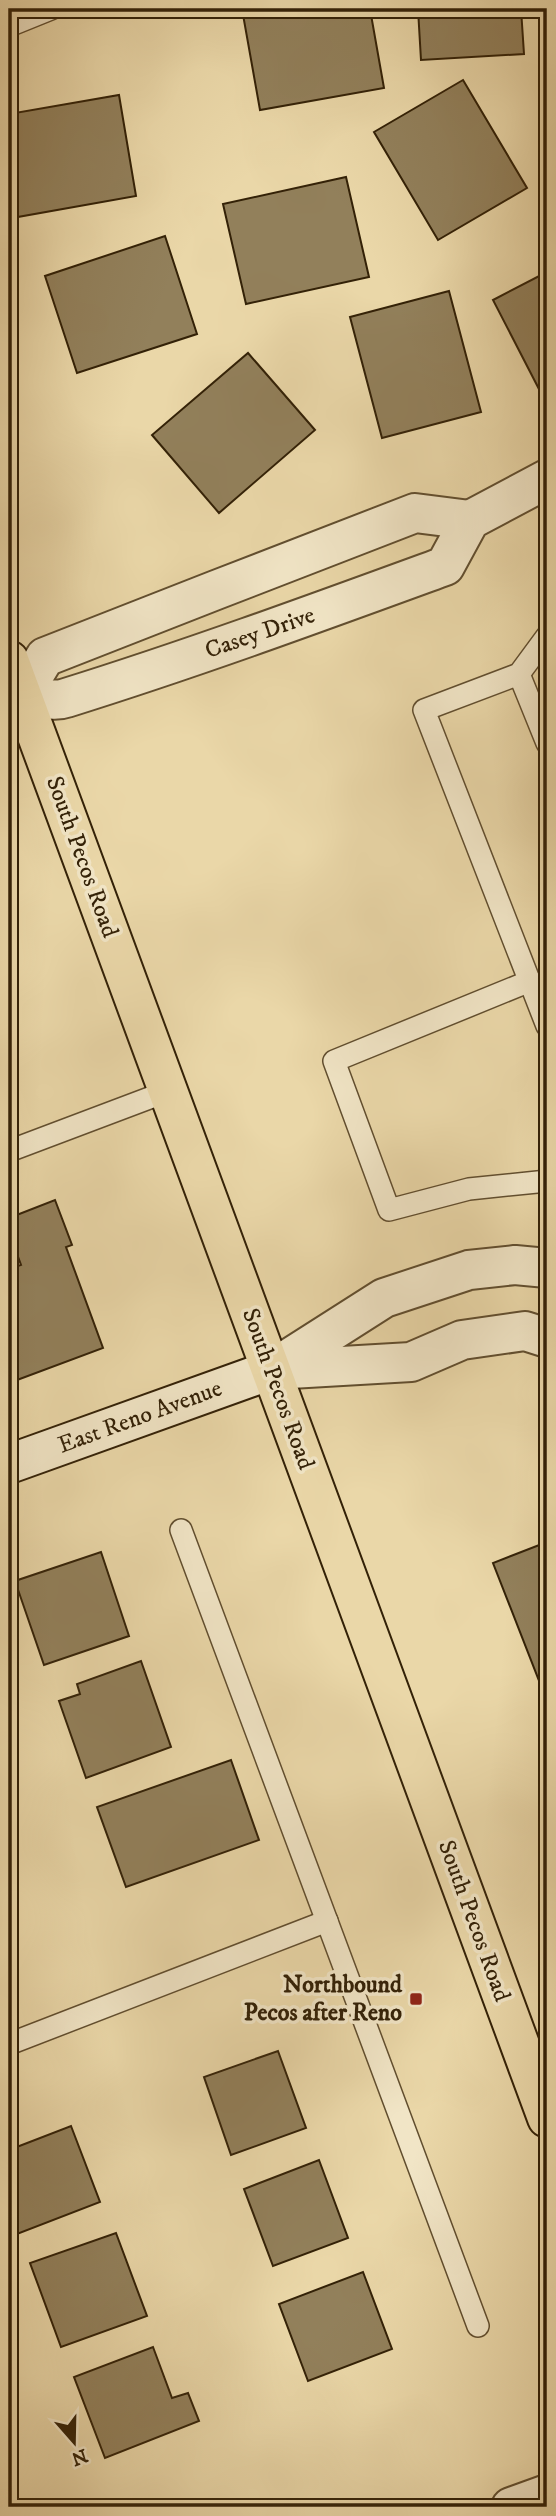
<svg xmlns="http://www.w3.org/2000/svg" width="556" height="2516" viewBox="0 0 556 2516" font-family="'IM FELL DW Pica',serif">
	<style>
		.building { fill: #92805b; stroke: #332107; stroke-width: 2 }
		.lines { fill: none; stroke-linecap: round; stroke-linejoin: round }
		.lane-casing { stroke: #614e2f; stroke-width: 24 }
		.street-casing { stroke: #614e2f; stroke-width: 42 }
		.secondary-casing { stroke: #332107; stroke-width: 42 }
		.primary-casing { stroke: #332107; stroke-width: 42 }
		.lane { stroke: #f1e5c6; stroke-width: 21 }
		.street { stroke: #f1e5c6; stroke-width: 38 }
		.secondary { stroke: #f1e5c6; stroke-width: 38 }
		.primary { stroke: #ead7a8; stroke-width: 38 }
		.poi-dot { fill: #8f2418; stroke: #f1e5c6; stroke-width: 2.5 }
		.labels { text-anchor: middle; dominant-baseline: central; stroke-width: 7; stroke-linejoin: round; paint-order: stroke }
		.street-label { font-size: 24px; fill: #332107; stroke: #f1e5c6 }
		.poi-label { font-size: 24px; font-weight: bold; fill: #332107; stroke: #f1e5c6; text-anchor: end }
	</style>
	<rect width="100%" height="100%" fill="#ead7a8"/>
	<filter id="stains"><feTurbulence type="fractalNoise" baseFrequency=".00286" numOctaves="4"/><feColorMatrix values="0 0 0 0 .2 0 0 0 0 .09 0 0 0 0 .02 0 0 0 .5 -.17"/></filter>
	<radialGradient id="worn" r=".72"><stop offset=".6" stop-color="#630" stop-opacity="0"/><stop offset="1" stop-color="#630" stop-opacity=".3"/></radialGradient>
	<g class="building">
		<polygon points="242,9 370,9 384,88 260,110"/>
		<polygon points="418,9 521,9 524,54 421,60"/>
		<polygon points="463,80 527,188 438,240 374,132"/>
		<polygon points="119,95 136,196 12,218 9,198 9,114"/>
		<polygon points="346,177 369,277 246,304 223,204"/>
		<polygon points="165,236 197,334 77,373 45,276"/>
		<polygon points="547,272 547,387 540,391 493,300"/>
		<polygon points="449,291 481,412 382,438 350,317"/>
		<polygon points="248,353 315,430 219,513 152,435"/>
		<polygon points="55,1200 72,1245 66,1247 103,1348 9,1383 9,1269 21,1265 9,1232 9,1218"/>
		<polygon points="547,1542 547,1695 545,1696 493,1563"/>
		<polygon points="101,1552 129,1636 44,1665 15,1581"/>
		<polygon points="141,1661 171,1747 86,1778 59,1701 80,1694 77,1684"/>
		<polygon points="231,1760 259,1840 126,1887 97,1807"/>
		<polygon points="278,2051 306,2128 231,2155 204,2077"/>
		<polygon points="71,2126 100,2202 17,2234 9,2213 9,2150"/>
		<polygon points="319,2160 348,2238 273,2266 244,2189"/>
		<polygon points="116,2233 147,2316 61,2347 30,2263"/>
		<polygon points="363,2272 392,2349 308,2381 279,2304"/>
		<polygon points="153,2347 172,2398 188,2393 199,2421 105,2458 74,2377"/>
	</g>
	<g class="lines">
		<defs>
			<g id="lane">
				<polyline points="9,26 51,9"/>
				<polyline points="547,636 519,674 424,710 547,1026"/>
				<polyline points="519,674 547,743"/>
				<polyline points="530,981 334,1061 389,1210 469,1189 547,1181"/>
				<polyline points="9,1151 168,1091"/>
				<polyline points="181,1530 478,2326"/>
				<polyline points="9,2044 327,1921"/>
			</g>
			<g id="street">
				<polyline points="22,695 45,657 216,590 415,513 470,520"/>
				<path d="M9,699C30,692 49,704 66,698C194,658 319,612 445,566L470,520L547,479"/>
				<polyline points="271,1370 384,1298 469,1270 515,1265 547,1268"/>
				<polyline points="273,1370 411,1362 462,1340 525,1331 547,1338"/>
				<polyline points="511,2507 547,2494"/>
			</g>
			<polyline id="secondary" points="9,1464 271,1370"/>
			<polyline id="primary" points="9,660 547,2118"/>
		</defs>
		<use href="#lane" class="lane-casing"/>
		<use href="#street" class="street-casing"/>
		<use href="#secondary" class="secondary-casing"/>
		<use href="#primary" class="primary-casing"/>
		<use href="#lane" class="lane"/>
		<use href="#street" class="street"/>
		<use href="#secondary" class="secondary"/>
		<use href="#primary" class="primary"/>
	</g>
	<rect class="poi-dot" x="409" y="1992" width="14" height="14" rx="3.5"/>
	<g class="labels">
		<g class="street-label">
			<text transform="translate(260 633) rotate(-19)">Casey Drive</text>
			<text transform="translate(82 857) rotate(70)">South Pecos Road</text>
			<text transform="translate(278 1389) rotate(70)">South Pecos Road</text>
			<text transform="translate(140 1417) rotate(-20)">East Reno Avenue</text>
			<text transform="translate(474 1921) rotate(70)">South Pecos Road</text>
		</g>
		<g class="poi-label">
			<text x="402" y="1985">Northbound<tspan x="402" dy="28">Pecos after Reno</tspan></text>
		</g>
	</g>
	<rect width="556" height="2516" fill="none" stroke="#ead7a8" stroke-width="35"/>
	<rect x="10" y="10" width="535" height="2495" fill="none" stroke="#332107" stroke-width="3.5"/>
	<rect x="18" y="18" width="521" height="2481" fill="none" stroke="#332107" stroke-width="2"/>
	<g transform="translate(74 2442) rotate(160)" stroke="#f1e5c6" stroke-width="5" paint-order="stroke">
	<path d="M0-5L12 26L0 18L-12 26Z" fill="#332107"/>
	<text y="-10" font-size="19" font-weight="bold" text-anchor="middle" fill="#332107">N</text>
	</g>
	<rect width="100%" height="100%" filter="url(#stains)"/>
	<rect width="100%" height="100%" fill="url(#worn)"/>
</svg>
